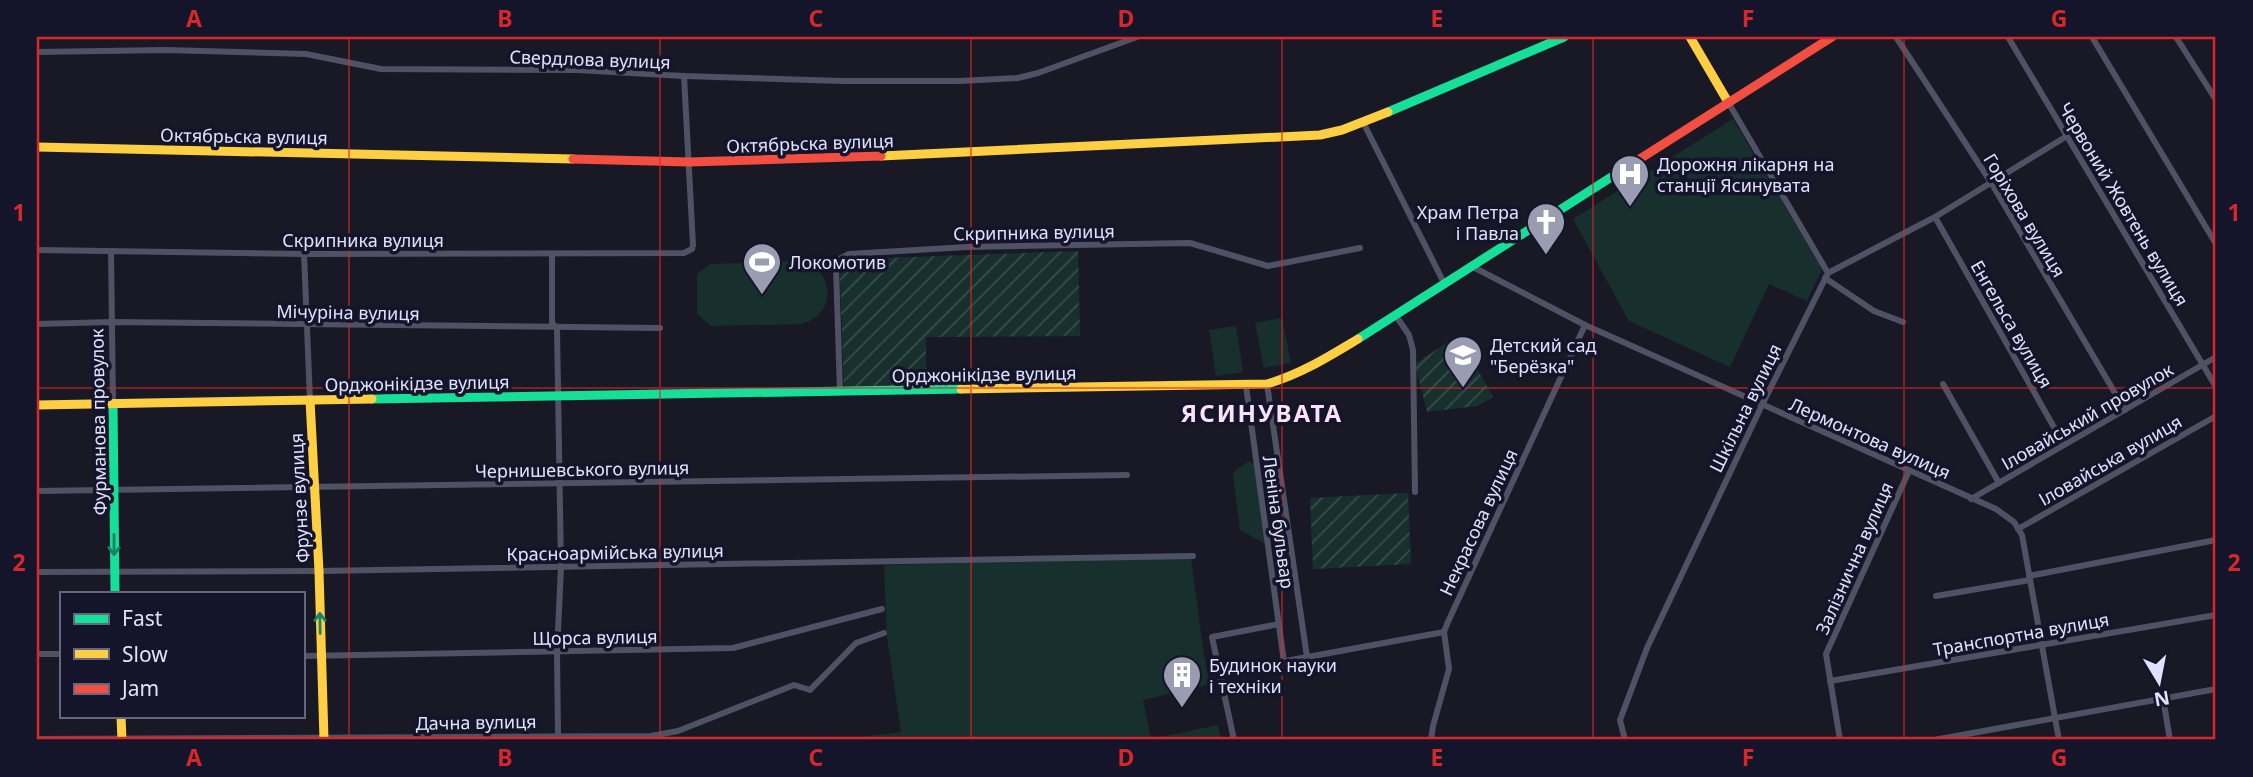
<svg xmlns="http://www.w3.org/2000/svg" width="2253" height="777" viewBox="0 0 2253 777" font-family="'Noto Sans',sans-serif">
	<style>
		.green { fill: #17302d }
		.garden { fill: url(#garden-furrows) }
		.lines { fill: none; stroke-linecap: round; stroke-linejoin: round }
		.street { stroke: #4f5265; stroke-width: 6 }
		.fast { stroke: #16e098; stroke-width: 9 }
		.slow { stroke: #ffcf43; stroke-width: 9 }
		.jam { stroke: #f24e42; stroke-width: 9 }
		.oneway { stroke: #158466 }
		.grid { fill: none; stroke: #d62828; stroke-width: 2; stroke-opacity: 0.55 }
		.labels { text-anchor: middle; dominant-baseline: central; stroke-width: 7; stroke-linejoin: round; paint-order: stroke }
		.street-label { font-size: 18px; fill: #e0e2fc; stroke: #14142a }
		.poi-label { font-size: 18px; fill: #e0e2fc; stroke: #14142a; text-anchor: start }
		.district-label { font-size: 24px; font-weight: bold; letter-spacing: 2px; fill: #fce2f8; stroke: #14142a }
		.neatline { fill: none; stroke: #d62828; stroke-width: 2.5 }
		.grid-label { font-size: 23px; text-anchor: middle; font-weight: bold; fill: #d62828 }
	</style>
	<defs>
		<pattern id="garden-furrows" width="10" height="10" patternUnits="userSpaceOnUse" patternTransform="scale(1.75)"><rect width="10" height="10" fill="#17302d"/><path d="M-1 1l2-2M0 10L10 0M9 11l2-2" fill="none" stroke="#384e4c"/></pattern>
	</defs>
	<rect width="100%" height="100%" fill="#191925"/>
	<g class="green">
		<polygon points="1733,119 1822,269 1807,301 1769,284 1730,367 1629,321 1573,219"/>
		<path d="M809,261C834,279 835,314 802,324L711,326L697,314V274L710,264Z"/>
		<polygon points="1282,318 1291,363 1264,368 1255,323"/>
		<polygon points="1236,326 1243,372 1216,376 1209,330"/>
		<polygon points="1249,461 1254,464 1266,544 1240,530 1233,475 1236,470"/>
		<polygon points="1191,558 1204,656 1210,684 1143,700 1151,739 1218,725 1221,740 839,740 901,732 887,637 884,565"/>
	</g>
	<g class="garden">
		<polygon points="1078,251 1080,336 926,337 926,388 844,389 840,275 845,263 857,259"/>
		<polygon points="1458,335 1493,397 1477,406 1427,412 1415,364"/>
		<polygon points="1408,493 1411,564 1313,569 1310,498"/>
	</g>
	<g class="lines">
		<g class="street">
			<polyline points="1896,37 1992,184 2125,410"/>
			<polyline points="2008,37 2216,387"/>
			<polyline points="2092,37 2216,244"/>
			<polyline points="2176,37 2216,100"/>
			<polyline points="37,52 166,50 306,54 381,69 577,70 684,76 842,81 959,81 1018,78 1038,73 1137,37"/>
			<polyline points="1363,122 1445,285"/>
			<polyline points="1935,217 2064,445"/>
			<polyline points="37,250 304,254 684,253 692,249 693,245 684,76"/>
			<polyline points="111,251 113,404"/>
			<polyline points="304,254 310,400"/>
			<polyline points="552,254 552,323 557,328 561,567 557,652 558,735"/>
			<polyline points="1473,267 1585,325 1996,509 2014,522 2022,535 2059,740"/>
			<polyline points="1828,273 1935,217 2067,136"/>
			<polyline points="1825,278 1874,311 1903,322"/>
			<polyline points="1396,316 1409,335 1413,350 1415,492"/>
			<polyline points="37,324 112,322 660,328"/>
			<polyline points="1267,384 1307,657"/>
			<polyline points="1943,384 1999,483"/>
			<polyline points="1246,386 1284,662"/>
			<polyline points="840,392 836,267 839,259 849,254 967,247 1190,243 1268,266 1360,248"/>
			<polyline points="37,491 1127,475"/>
			<polyline points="1971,499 2216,357"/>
			<polyline points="2018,529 2216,416"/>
			<polyline points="37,572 319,571 1193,556"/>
			<polyline points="2029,576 2216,540"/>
			<polyline points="1936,596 2030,580"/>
			<polyline points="37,654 61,654"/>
			<polyline points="303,656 733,648 882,609"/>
			<polyline points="1220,673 1444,632"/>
			<polyline points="1830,681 2216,615"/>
			<polyline points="2163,698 2170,740"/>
			<polyline points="37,739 651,736 678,731 794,685 810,690 856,643 884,633"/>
			<polyline points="1234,740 1212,637 1279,624"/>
			<polyline points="1431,740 1433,726 1449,669 1444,632 1447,624 1585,325"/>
			<polyline points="1625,740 1620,720 1647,648 1762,405 1828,273 1728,102"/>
			<polyline points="1840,740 1826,654 1909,471"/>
			<polyline points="1934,740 2216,689"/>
		</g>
		<g class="fast">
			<polyline points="1388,112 1564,37"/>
			<polyline points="1358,339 1627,167"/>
			<polyline points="372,399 961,389"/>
			<polyline points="113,404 115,593"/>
		</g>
		<g class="slow">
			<polyline points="1690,37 1728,102"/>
			<polyline points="37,147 573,159"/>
			<polyline points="881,156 1320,135 1342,130 1388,112"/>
			<path d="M961,389L1267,384C1301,374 1328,357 1358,339"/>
			<polyline points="310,400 319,571 324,740"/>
			<polyline points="37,405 372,399"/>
			<polyline points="121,716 122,740"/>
		</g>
		<g class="jam">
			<polyline points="573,159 689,162 881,156"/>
			<polyline points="1627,167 1832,37"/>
		</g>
	</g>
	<defs><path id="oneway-shaft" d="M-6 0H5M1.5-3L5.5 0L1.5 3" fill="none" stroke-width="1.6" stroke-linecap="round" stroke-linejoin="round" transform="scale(1.75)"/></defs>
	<g class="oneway">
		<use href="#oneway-shaft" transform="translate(114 545) rotate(90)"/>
		<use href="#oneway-shaft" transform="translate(320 623) rotate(-91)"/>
	</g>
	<path class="grid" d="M349,37V740M660,37V740M971,37V740M1282,37V740M1593,37V740M1904,37V740M37,388H2216"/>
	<defs>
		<symbol id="hospital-pin" viewBox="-11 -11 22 30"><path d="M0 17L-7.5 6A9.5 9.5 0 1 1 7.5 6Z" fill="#9a9cb1" stroke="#14142a"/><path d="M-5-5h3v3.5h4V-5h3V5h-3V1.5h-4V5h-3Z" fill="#fff"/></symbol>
		<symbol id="church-pin" viewBox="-11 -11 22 30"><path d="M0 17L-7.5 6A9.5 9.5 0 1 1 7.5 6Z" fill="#9a9cb1" stroke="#14142a"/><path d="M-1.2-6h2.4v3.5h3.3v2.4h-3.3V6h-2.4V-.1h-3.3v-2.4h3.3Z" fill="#fff"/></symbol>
		<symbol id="stadium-pin" viewBox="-11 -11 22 30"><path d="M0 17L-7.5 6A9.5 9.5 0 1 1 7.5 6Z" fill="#9a9cb1" stroke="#14142a"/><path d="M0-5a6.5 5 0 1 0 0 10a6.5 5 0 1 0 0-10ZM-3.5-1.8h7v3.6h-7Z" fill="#fff"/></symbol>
		<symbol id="school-pin" viewBox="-11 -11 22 30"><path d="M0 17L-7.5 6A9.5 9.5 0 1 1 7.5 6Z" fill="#9a9cb1" stroke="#14142a"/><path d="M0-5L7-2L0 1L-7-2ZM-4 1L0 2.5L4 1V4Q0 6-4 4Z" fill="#fff"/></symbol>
		<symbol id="building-pin" viewBox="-11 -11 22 30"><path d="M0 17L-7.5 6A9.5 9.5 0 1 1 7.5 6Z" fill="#9a9cb1" stroke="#14142a"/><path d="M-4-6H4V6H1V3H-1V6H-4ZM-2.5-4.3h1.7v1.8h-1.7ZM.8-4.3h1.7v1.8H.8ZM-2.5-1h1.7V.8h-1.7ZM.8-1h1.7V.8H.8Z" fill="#fff"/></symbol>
	</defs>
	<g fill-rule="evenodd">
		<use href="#hospital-pin" x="1608" y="152" width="44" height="60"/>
		<use href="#church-pin" x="1524" y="200" width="44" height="60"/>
		<use href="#stadium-pin" x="740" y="240" width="44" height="60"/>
		<use href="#school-pin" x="1441" y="333" width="44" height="60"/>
		<use href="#building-pin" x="1160" y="653" width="44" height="60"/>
	</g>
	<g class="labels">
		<g class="street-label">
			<text transform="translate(590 59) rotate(2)">Свердлова вулиця</text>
			<text transform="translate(244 136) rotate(1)">Октябрьска вулиця</text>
			<text transform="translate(810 143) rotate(-2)">Октябрьска вулиця</text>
			<text transform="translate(2124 204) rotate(59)">Червоний Жовтень вулиця</text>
			<text transform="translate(2025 215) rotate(59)">Горіхова вулиця</text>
			<text transform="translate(1034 232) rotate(-1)">Скрипника вулиця</text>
			<text x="363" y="240">Скрипника вулиця</text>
			<text transform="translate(348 312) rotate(1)">Мічуріна вулиця</text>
			<text transform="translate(2012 324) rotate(60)">Енгельса вулиця</text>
			<text transform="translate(984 374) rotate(-1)">Орджонікідзе вулиця</text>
			<text transform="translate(417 383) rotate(-1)">Орджонікідзе вулиця</text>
			<text transform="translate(1745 408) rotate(-64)">Шкільна вулиця</text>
			<text transform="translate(2087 416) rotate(-30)">Іловайський провулок</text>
			<text transform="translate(98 422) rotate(-91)">Фурманова провулок</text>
			<text transform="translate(1870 438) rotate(24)">Лермонтова вулиця</text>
			<text transform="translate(2110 460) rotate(-30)">Іловайська вулиця</text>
			<text transform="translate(582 469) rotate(-1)">Чернишевського вулиця</text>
			<text transform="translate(299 498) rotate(-93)">Фрунзе вулиця</text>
			<text transform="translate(1279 522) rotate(82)">Леніна бульвар</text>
			<text transform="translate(1478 522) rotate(-65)">Некрасова вулиця</text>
			<text transform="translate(615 552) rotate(-1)">Красноармійська вулиця</text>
			<text transform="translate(1854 558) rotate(-66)">Залізнична вулиця</text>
			<text transform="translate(2021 634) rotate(-10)">Транспортна вулиця</text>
			<text transform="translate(595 637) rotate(-1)">Щорса вулиця</text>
			<text transform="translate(476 722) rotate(-1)">Дачна вулиця</text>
		</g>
		<g class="poi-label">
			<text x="1657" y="164">Дорожня лікарня на<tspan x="1657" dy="21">станції Ясинувата</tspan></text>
			<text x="1519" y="212" text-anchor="end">Храм Петра<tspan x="1519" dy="21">і Павла</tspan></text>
			<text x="789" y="262">Локомотив</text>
			<text x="1490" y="345">Детский сад<tspan x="1490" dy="21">"Берёзка"</tspan></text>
			<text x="1209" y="665">Будинок науки<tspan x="1209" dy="21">і техніки</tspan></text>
		</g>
		<g class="district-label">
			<text x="1262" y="412">ЯСИНУВАТА</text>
		</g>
	</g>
	<rect width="2253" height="777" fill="none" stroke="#14142a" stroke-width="77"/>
	<rect x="60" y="592" width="245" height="126" fill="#14142a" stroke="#66667e" stroke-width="2"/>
	<rect x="74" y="614" width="35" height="10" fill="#16e098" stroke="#66667e" stroke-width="2"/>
	<text x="122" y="626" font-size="21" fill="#e0e2fc">Fast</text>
	<rect x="74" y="649" width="35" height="10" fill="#ffcf43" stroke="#66667e" stroke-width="2"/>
	<text x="122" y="662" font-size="21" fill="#e0e2fc">Slow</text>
	<rect x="74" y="684" width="35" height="10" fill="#f24e42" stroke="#66667e" stroke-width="2"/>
	<text x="122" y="696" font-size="21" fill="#e0e2fc">Jam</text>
	<g transform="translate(2159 682) rotate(170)" stroke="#14142a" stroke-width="5" paint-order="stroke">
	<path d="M0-5L12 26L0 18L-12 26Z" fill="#e0e2fc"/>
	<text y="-10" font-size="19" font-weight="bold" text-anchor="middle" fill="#e0e2fc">N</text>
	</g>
	<rect x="38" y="38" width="2176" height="700" class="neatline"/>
	<g class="grid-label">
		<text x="194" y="27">A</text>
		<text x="505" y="27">B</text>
		<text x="816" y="27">C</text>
		<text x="1126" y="27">D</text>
		<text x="1437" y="27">E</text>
		<text x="1748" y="27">F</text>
		<text x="2059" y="27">G</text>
		<text x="19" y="221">1</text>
		<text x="2234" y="221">1</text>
		<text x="19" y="571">2</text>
		<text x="2234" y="571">2</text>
		<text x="194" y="766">A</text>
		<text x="505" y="766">B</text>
		<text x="816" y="766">C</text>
		<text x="1126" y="766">D</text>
		<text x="1437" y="766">E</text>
		<text x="1748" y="766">F</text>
		<text x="2059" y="766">G</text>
	</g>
</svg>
